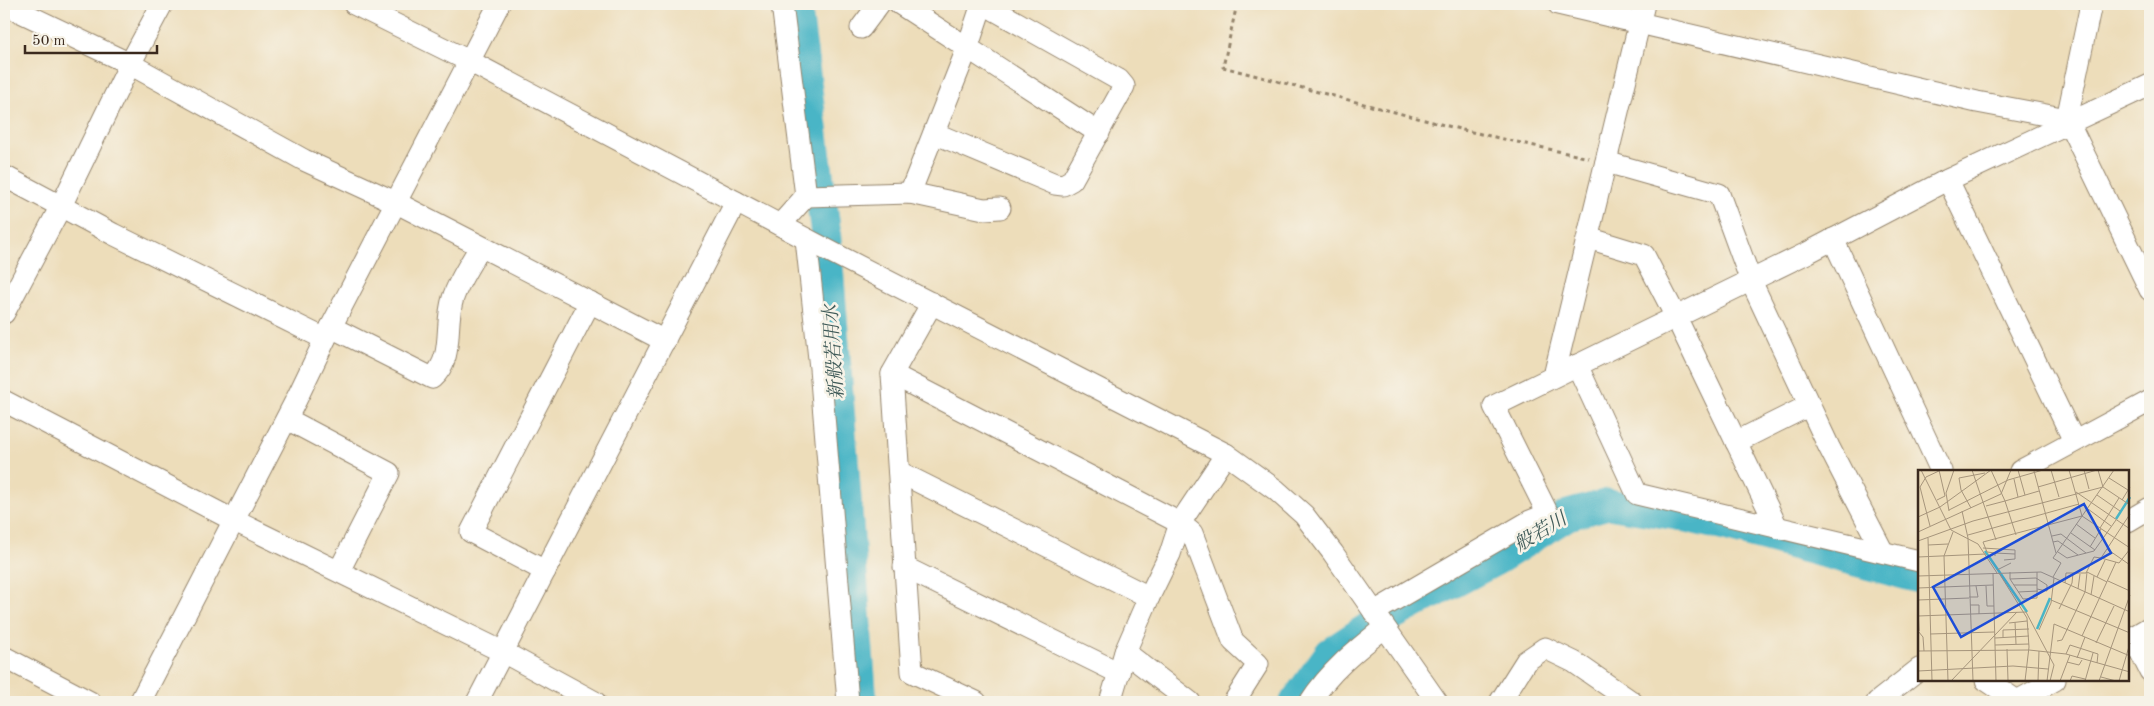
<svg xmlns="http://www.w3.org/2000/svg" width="2154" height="706" viewBox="0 0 2154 706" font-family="'Old Standard TT','Noto Serif JP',serif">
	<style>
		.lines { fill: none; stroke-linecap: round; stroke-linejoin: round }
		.river { stroke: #49b5c6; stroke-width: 31 }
		.street-casing { stroke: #94846c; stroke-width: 23 }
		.path { stroke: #94846c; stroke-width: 3; stroke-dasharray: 4 4; stroke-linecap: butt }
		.street { stroke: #fff; stroke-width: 21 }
		.labels { text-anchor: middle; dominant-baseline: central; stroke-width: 5; stroke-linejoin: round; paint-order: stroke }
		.water-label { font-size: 19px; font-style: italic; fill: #405b59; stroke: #f7f3e8 }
		.inset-river { fill: none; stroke: #49b5c6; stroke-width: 2.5 }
		.inset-road { fill: none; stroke: #a6957c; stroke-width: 1 }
		.view { fill: #1d4ed8; fill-opacity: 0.15; stroke: #1d4ed8; stroke-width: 2.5 }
		.inset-edge { fill: none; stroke: #3b2a1e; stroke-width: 2.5 }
	</style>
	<rect width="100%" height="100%" fill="#f7f3e8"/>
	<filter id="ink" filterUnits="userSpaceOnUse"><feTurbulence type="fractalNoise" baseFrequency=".02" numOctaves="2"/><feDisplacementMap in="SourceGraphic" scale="10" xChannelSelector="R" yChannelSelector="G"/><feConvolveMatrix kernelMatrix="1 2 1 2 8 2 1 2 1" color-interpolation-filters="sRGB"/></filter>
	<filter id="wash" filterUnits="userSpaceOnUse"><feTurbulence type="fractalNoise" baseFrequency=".0096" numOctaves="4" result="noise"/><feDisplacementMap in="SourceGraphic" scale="20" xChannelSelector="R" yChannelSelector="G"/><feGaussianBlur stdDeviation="1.12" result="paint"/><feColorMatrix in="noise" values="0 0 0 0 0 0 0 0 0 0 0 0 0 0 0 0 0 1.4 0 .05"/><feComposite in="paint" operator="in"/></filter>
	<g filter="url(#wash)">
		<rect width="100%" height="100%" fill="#edddba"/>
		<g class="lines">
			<g class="river">
				<polyline points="796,4 825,227 862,702"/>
				<polyline points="1295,702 1330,653 1368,628 1500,558 1568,515 1608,504 1677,515 1729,527 1919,578"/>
			</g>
		</g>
	</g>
	<g filter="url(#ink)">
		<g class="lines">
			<defs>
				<g id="street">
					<polyline points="4,4 130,64 304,160 395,202 665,341"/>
					<polyline points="354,4 469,61 833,253 1226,454 1276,490 1304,515 1333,553 1437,702"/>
					<polyline points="900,4 1099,133"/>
					<polyline points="1558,4 1977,102 2067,119"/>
					<polyline points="2091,4 2067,119 2150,290"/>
					<polyline points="861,28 879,4"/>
					<polyline points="934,133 1055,184 1063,185 1072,180 1122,90 1124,86 1119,80 984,4"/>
					<polyline points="1606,162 1719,194 1751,281 1829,447 1883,552"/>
					<polyline points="4,176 113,234 325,339"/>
					<polyline points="1948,180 2074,441"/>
					<polyline points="910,193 967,49 982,4"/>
					<polyline points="806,196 910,193 984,209 1000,208"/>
					<polyline points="780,225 806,196 782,4"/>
					<polyline points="1588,238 1644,255 1676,317 1777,527"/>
					<polyline points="806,239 820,368 848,702"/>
					<polyline points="1833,239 1941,471"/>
					<polyline points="932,303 892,374 912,672 976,702"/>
					<polyline points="4,313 61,206 130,64 162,4"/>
					<path d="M331,327L432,378C455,358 444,325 453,298C459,280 471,263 480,247"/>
					<polyline points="1577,365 1637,494 1919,561"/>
					<polyline points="892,374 1180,523 1192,533 1233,641 1258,664 1234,702"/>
					<polyline points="1554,376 1644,4"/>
					<polyline points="4,401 235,521 503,652 595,702"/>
					<polyline points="287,419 389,473 339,571"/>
					<polyline points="1736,442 1810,405"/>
					<polyline points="2020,471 2150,401"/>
					<polyline points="899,472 1149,597"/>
					<polyline points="2128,521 2150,508"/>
					<polyline points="904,567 1119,673"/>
					<polyline points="545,571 471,532 590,302"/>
					<polyline points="1374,612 1530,521 1548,514 1494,406 1807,253 1941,183 2150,85"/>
					<polyline points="2133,637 2150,671"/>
					<polyline points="2128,640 2150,627"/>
					<polyline points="1125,652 1190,702"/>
					<polyline points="4,657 90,702"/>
					<polyline points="1986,680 2017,701 2055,680"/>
					<polyline points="140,702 296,400 331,327 499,4"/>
					<polyline points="477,702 736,202"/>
					<polyline points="1110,702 1125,652 1149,597 1170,554 1180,523 1226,454"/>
					<path d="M1310,702C1329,672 1356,650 1384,628"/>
					<polyline points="1500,702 1526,661 1545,648 1574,662 1632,702"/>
					<polyline points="1877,702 1919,669"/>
				</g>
			</defs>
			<use href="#street" class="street-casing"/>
			<polyline class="path" points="1237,4 1223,67 1463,130 1589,158"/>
			<use href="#street" class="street"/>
		</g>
	</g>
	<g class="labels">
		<g class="water-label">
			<text transform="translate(835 352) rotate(-94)">新般若用水</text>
			<text transform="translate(1541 533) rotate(-31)">般若川</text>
		</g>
	</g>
	<g transform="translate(1918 470)">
		<rect width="211" height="211" fill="#edddba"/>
		<path class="inset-river" d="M198,49L212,27M67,81L109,142M119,159L132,128"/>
		<path class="inset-road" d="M3,0L33,60L60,74L79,103M54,0L78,70M100,0L107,25M133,0L141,27M151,0L164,46L212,78M166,0L171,19M180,0L185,17M116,1L138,83M191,8L210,20M96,9L100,27M120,17L179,0M158,22L212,59M179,25L202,41M19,30L27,26L21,0M204,30L212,17M68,36L87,31L73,0M53,38L43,20L41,8L67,3M170,39L193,56M31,40L90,10L125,0M31,41L28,23L36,0M44,41L50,68L55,211M0,47L22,37L73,0M158,54L177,68M12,56L2,17L8,7L23,0M182,58L201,28M0,62L83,24L93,0M153,63L177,80M50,65L161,34M98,65L87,31L121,21M134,66L143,64L168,83M10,68L14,211M0,71L55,51L185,17L212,35M135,72L140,71L160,85M10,75L30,74M172,77L183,59M65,78L97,80V89L86,90M189,79L212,95M140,82L149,88L176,81L198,50M77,83L97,84M77,86V83L69,82L65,72L164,46M0,87L68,84M183,88L201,93L212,79M79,100L93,93M92,102V109L105,129L119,128V102M75,103L78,211M81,103L109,148L111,177L107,211M0,106L123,102L212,142M135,107L143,93L135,88L196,0M179,107L187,90M92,109L118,108L129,115V121L119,119M190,111L212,121M147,113L148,103H168L176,87L183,88L212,44M96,115H119M68,116L69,136H76M0,118L75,115M160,119L162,104M100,122L120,121M173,125L176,106M51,127H60L58,116M0,130L51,128M133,130L212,163M52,135H61V144M0,138L1,161M141,139L154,113L155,103M0,146L108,142L136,195L132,211M97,152L98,174M91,153L109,151M121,160L133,133L136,108M0,161L5,167L6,181M12,164L76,162M164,166L198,92M85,167V160L111,159M77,168L111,166M139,171L144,170L167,122L169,102L189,112M178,173L196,136M77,175L111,174M89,179L90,210M0,181L111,180L148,184L212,202M148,184L152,175L180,184L179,193M159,188L167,167M149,192L161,195L164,190M0,201L95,196L130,199M183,207L198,211M30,211L26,86L35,62M33,211L99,142M87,211H115M120,211L121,181M129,211L136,154L212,186M142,211L152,185M152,211L154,206L167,209M167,211L175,183M181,211L212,125M201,211L212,173"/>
		<path class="view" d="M166,34L193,83L43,167L15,117Z"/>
		<rect width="211" height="211" class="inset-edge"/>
	</g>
	<rect width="2154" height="706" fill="none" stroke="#f7f3e8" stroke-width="20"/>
	<path d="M25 45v8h132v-8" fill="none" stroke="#3b2a1e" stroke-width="2.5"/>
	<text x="32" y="45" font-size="15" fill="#3b2a1e" stroke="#f7f3e8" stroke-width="4" paint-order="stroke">50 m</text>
</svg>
